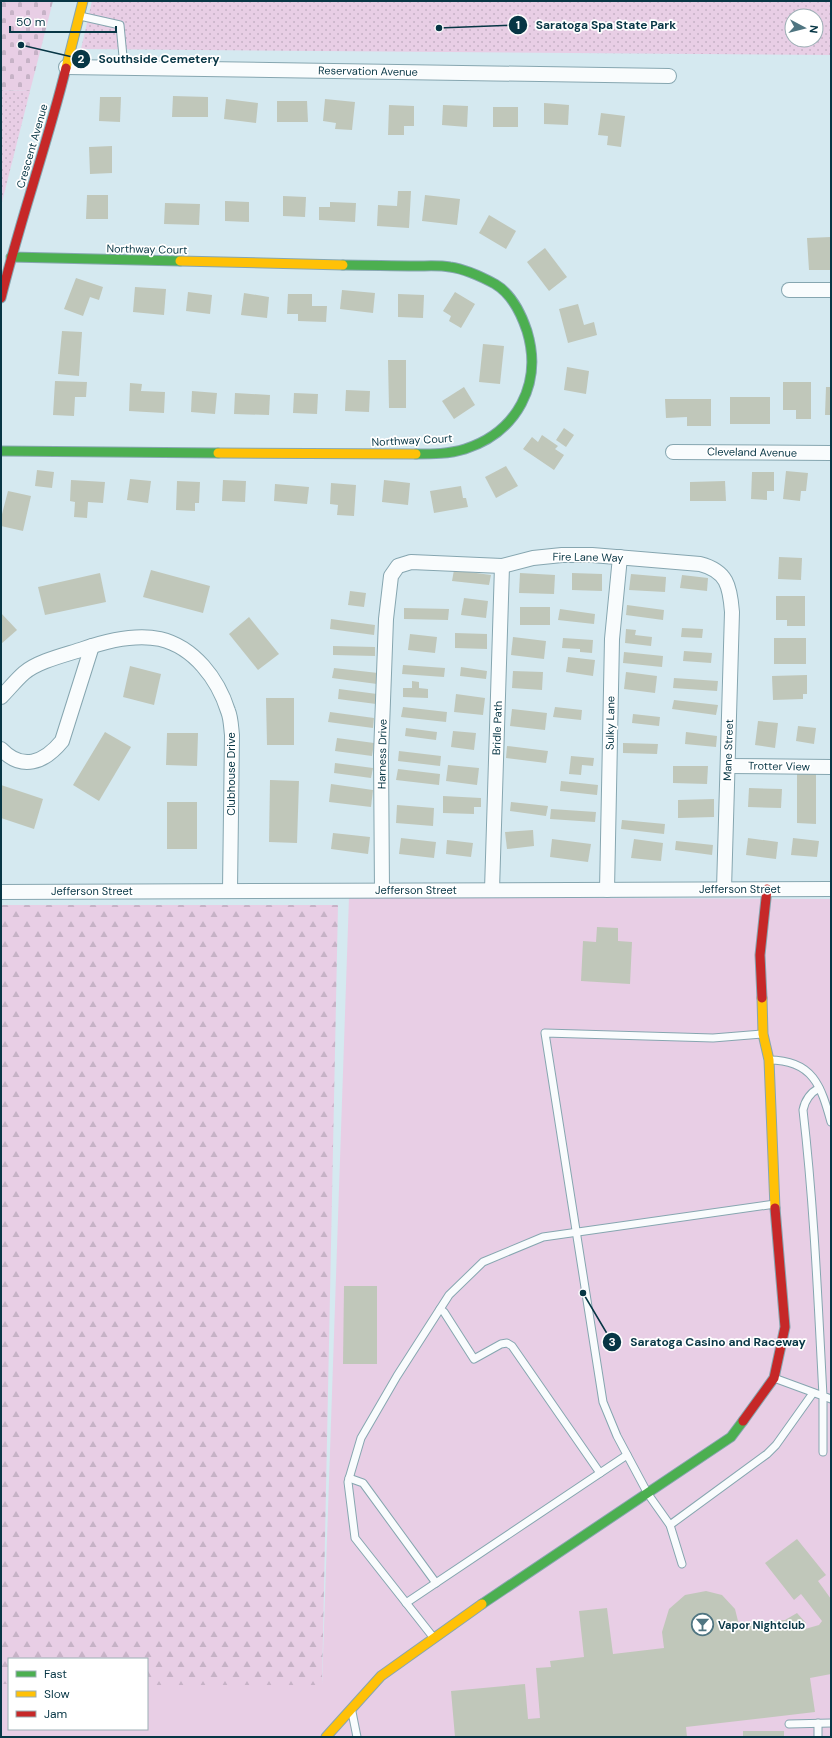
<svg xmlns="http://www.w3.org/2000/svg" width="832" height="1738" viewBox="0 0 832 1738" font-family="'DM Sans',sans-serif">
	<style>
		.green { fill: url(#green-dots); fill-rule: evenodd }
		.forest { fill: url(#forest-firs) }
		.cemetery { fill: url(#cemetery-stones) }
		.pitch { fill: #e8cee5 }
		.building { fill: #c0c7ba }
		.lines { fill: none; stroke-linecap: round; stroke-linejoin: round }
		.lane-casing { stroke: #86a6b0; stroke-width: 9 }
		.street-casing { stroke: #86a6b0; stroke-width: 16 }
		.fast-casing { stroke: #86a6b0; stroke-width: 11 }
		.slow-casing { stroke: #86a6b0; stroke-width: 11 }
		.jam-casing { stroke: #86a6b0; stroke-width: 11 }
		.lane { stroke: #f9fcfd; stroke-width: 7 }
		.street { stroke: #f9fcfd; stroke-width: 14 }
		.fast { stroke: #4caf50; stroke-width: 9 }
		.slow { stroke: #ffc107; stroke-width: 9 }
		.jam { stroke: #c62828; stroke-width: 9 }
		.labels { text-anchor: middle; dominant-baseline: central; stroke-width: 3.5; stroke-linejoin: round; paint-order: stroke }
		.street-label { font-size: 11px; fill: #073645; stroke: #fff }
		.poi-label { font-size: 11px; font-weight: bold; fill: #073645; stroke: #fff; text-anchor: start }
		.leader { fill: none; stroke: #073645; stroke-width: 1.5 }
		.callout-dot { fill: #073645; stroke: #fff; stroke-width: 1.5 }
		.mark-label { font-size: 12px; text-anchor: middle; font-weight: bold; fill: #fff }
		.callout-label { font-size: 12px; text-anchor: middle; font-weight: bold; fill: #073645; stroke: #fff; stroke-width: 3.5; stroke-linejoin: round; paint-order: stroke }
	</style>
	<defs>
		<pattern id="green-dots" width="8" height="8" patternUnits="userSpaceOnUse"><rect width="8" height="8" fill="#e8cee5"/><path d="M2 2h.1M6 6h.1" fill="none" stroke="#c6b2c6" stroke-width="1.8" stroke-linecap="round"/></pattern>
		<pattern id="forest-firs" width="22" height="20" patternUnits="userSpaceOnUse"><rect width="22" height="20" fill="#e8cee5"/><path d="M5 1l3.5 6h-7zM16 11l3.5 6h-7z" fill="#c6b2c6"/></pattern>
		<pattern id="cemetery-stones" width="16" height="16" patternUnits="userSpaceOnUse"><rect width="16" height="16" fill="#e8cee5"/><path d="M2 7V4a2 2 0 0 1 4 0v3zM10 15v-3a2 2 0 0 1 4 0v3z" fill="#c6b2c6"/></pattern>
	</defs>
	<rect width="100%" height="100%" fill="#d5e9f0"/>
	<g class="green">
		<path d="M92,1H831V55L81,49ZM792,16H816V40H792Z"/>
		<polygon points="1,90 30,91 1,206"/>
	</g>
	<polygon class="forest" points="1,905 338,905 322,1685 147,1685 147,1659 9,1659 9,1684 1,1684"/>
	<polygon class="cemetery" points="1,1 53,1 30,91 1,90"/>
	<polygon class="pitch" points="349,897 831,899 831,1737 1,1737 1,1684 9,1684 9,1729 147,1729 147,1685 322,1685"/>
	<g class="building">
		<polygon points="173,96 208,97 208,117 172,117"/>
		<polygon points="100,97 121,97 120,122 99,121"/>
		<polygon points="226,99 258,103 256,123 224,119"/>
		<polygon points="325,99 355,102 352,130 335,129 336,123 323,121"/>
		<polygon points="277,101 307,101 308,122 277,122"/>
		<polygon points="544,103 569,105 568,125 544,124"/>
		<polygon points="389,105 414,106 414,126 404,126 404,135 388,135"/>
		<polygon points="443,105 468,106 467,127 442,125"/>
		<rect x="493" y="107" width="25" height="20"/>
		<polygon points="601,113 625,116 621,147 607,145 608,136 598,135"/>
		<polygon points="112,146 112,173 90,174 89,147"/>
		<polygon points="398,191 411,191 409,228 377,226 378,205 397,206"/>
		<polygon points="87,195 108,195 108,219 86,219"/>
		<polygon points="425,195 460,199 457,225 422,221"/>
		<polygon points="283,196 306,197 305,217 283,216"/>
		<polygon points="225,201 249,202 249,222 225,221"/>
		<polygon points="330,202 356,203 355,222 319,220 319,207 330,207"/>
		<polygon points="165,203 200,204 199,225 164,224"/>
		<polygon points="489,215 516,231 506,249 479,233"/>
		<polygon points="831,237 831,270 809,270 807,238"/>
		<polygon points="545,248 567,277 549,291 527,262"/>
		<polygon points="76,278 103,287 99,300 90,297 83,316 64,309"/>
		<polygon points="135,287 166,289 164,315 133,312"/>
		<polygon points="342,290 375,293 373,313 340,309"/>
		<polygon points="188,292 212,295 210,314 186,311"/>
		<polygon points="455,292 475,304 461,328 449,321 451,316 443,311"/>
		<polygon points="244,293 269,297 267,318 241,315"/>
		<polygon points="288,294 312,294 312,306 327,306 326,322 298,321 298,314 287,314"/>
		<polygon points="398,294 424,295 423,318 398,317"/>
		<polygon points="578,304 584,325 594,322 597,335 568,343 559,309"/>
		<polygon points="62,331 82,332 79,376 58,374"/>
		<polygon points="483,344 504,346 500,384 479,382"/>
		<polygon points="388,360 406,360 406,408 389,408"/>
		<polygon points="567,367 589,371 586,394 564,390"/>
		<polygon points="55,381 87,382 86,397 75,397 74,416 53,415"/>
		<polygon points="783,382 811,382 811,419 796,419 796,410 783,410"/>
		<polygon points="130,383 142,384 141,391 165,392 164,413 129,411"/>
		<polygon points="464,387 475,405 454,419 442,401"/>
		<polygon points="826,387 831,387 831,415 825,415"/>
		<polygon points="346,390 370,391 369,412 345,411"/>
		<polygon points="192,391 217,393 215,414 191,412"/>
		<polygon points="235,393 270,395 269,415 234,414"/>
		<polygon points="294,393 318,394 317,414 293,413"/>
		<rect x="730" y="397" width="40" height="27"/>
		<polygon points="665,399 711,399 711,426 687,426 687,417 666,418"/>
		<polygon points="564,428 574,435 566,447 556,440"/>
		<polygon points="542,435 558,446 555,449 564,455 554,470 523,449 532,437 538,442"/>
		<polygon points="506,466 518,486 496,498 485,477"/>
		<polygon points="37,470 54,472 52,488 35,486"/>
		<polygon points="786,471 808,473 806,491 801,491 800,501 783,499"/>
		<polygon points="752,472 774,472 774,491 767,491 767,500 751,499"/>
		<polygon points="130,479 151,481 148,503 127,500"/>
		<polygon points="71,480 105,482 103,503 88,502 87,518 74,517 75,502 70,501"/>
		<polygon points="223,480 246,481 245,502 222,501"/>
		<polygon points="384,480 410,483 408,505 382,502"/>
		<polygon points="177,481 200,482 199,503 195,503 195,511 176,510"/>
		<polygon points="725,481 726,501 690,501 690,482"/>
		<polygon points="331,483 356,485 354,516 337,515 338,505 330,504"/>
		<polygon points="275,484 309,487 307,504 274,501"/>
		<polygon points="461,486 463,498 466,498 468,507 434,513 430,491"/>
		<polygon points="8,491 31,496 23,531 1,526 1,518"/>
		<polygon points="779,557 802,558 801,580 778,579"/>
		<polygon points="151,570 210,586 203,613 143,597"/>
		<polygon points="454,570 491,575 489,585 452,581"/>
		<polygon points="100,573 106,602 45,615 38,587"/>
		<polygon points="520,573 555,575 554,594 519,593"/>
		<polygon points="572,573 602,574 602,591 572,590"/>
		<polygon points="631,574 666,577 665,592 629,590"/>
		<polygon points="682,575 708,578 707,591 680,588"/>
		<polygon points="350,591 366,593 364,607 348,605"/>
		<polygon points="776,596 805,596 805,626 787,626 787,620 776,620"/>
		<polygon points="464,598 488,601 486,618 461,615"/>
		<polygon points="627,605 664,610 663,620 626,615"/>
		<rect x="520" y="607" width="30" height="18"/>
		<polygon points="404,608 449,609 448,620 404,619"/>
		<polygon points="560,609 595,614 594,624 558,620"/>
		<polygon points="1,613 17,630 1,644"/>
		<polygon points="249,617 279,654 258,670 229,634"/>
		<polygon points="331,619 375,625 374,635 330,629"/>
		<polygon points="682,628 703,629 702,638 681,637"/>
		<polygon points="626,629 636,630 635,635 652,637 651,646 625,643"/>
		<polygon points="455,633 487,634 487,649 455,648"/>
		<polygon points="410,634 437,637 435,653 408,650"/>
		<polygon points="513,637 546,641 544,659 511,655"/>
		<polygon points="563,638 593,640 592,653 580,652 580,649 562,648"/>
		<rect x="774" y="638" width="32" height="26"/>
		<polygon points="333,646 375,647 375,656 333,655"/>
		<polygon points="684,651 712,653 711,663 683,661"/>
		<polygon points="624,652 663,656 662,667 623,663"/>
		<polygon points="568,657 595,660 593,676 566,672"/>
		<polygon points="403,665 445,668 444,677 402,674"/>
		<polygon points="130,666 161,674 154,705 123,697"/>
		<polygon points="461,667 487,671 486,679 460,676"/>
		<polygon points="334,668 378,673 377,684 332,678"/>
		<polygon points="513,671 543,672 542,690 512,688"/>
		<polygon points="626,672 657,676 655,693 624,689"/>
		<polygon points="807,675 807,694 803,694 803,699 773,700 772,676"/>
		<polygon points="674,678 718,681 717,691 673,688"/>
		<polygon points="412,681 419,682 419,688 428,689 428,698 403,697 403,688 412,688"/>
		<polygon points="339,689 377,694 376,704 338,699"/>
		<polygon points="456,694 485,698 483,715 454,712"/>
		<polygon points="266,698 294,698 294,745 267,745"/>
		<polygon points="674,700 718,705 716,715 672,709"/>
		<polygon points="403,707 447,712 446,722 401,717"/>
		<polygon points="555,707 582,710 581,720 553,717"/>
		<polygon points="512,709 547,713 545,730 510,726"/>
		<polygon points="330,712 374,718 373,728 328,722"/>
		<polygon points="633,714 660,717 659,726 632,723"/>
		<polygon points="758,721 778,723 775,748 755,745"/>
		<polygon points="798,726 816,728 814,744 796,741"/>
		<polygon points="406,728 437,732 436,740 405,736"/>
		<polygon points="453,731 476,733 474,750 451,747"/>
		<polygon points="105,732 131,747 99,801 73,785"/>
		<polygon points="686,732 717,736 716,747 685,744"/>
		<polygon points="167,733 198,733 197,766 166,765"/>
		<polygon points="337,738 374,743 372,756 335,751"/>
		<polygon points="623,743 658,744 657,754 623,753"/>
		<polygon points="507,746 548,751 546,763 506,758"/>
		<polygon points="399,751 441,756 440,766 398,761"/>
		<polygon points="571,756 594,758 593,766 582,765 581,775 569,774"/>
		<polygon points="335,763 373,768 371,778 334,773"/>
		<polygon points="448,765 479,768 477,785 446,781"/>
		<polygon points="673,766 708,766 707,784 673,783"/>
		<polygon points="398,769 440,774 439,785 396,780"/>
		<polygon points="797,773 816,773 816,824 797,823"/>
		<polygon points="270,780 299,781 297,843 269,842"/>
		<polygon points="561,781 598,785 597,795 560,791"/>
		<polygon points="331,784 373,790 371,807 329,802"/>
		<polygon points="1,785 43,799 34,829 1,818"/>
		<polygon points="749,788 782,789 781,808 748,807"/>
		<polygon points="443,796 481,798 481,807 474,807 474,814 443,813"/>
		<polygon points="714,799 714,817 678,818 678,800"/>
		<rect x="167" y="802" width="30" height="47"/>
		<polygon points="511,802 548,806 546,816 510,811"/>
		<polygon points="397,805 434,808 433,826 396,823"/>
		<polygon points="551,809 596,812 595,822 550,819"/>
		<polygon points="622,820 665,824 664,834 621,829"/>
		<polygon points="533,830 534,846 507,849 505,832"/>
		<polygon points="333,833 370,837 368,854 331,849"/>
		<polygon points="401,838 436,842 434,858 399,854"/>
		<polygon points="748,838 778,842 776,859 746,855"/>
		<polygon points="793,838 819,841 817,857 791,855"/>
		<polygon points="552,839 591,844 588,862 550,857"/>
		<polygon points="634,839 663,843 661,861 631,858"/>
		<polygon points="447,840 473,843 471,857 446,854"/>
		<polygon points="676,841 713,845 712,855 675,850"/>
		<polygon points="597,927 618,928 618,941 632,942 630,984 581,981 583,941 596,942"/>
		<polygon points="344,1286 377,1286 377,1364 343,1364"/>
		<polygon points="797,1539 826,1575 818,1581 831,1599 831,1674 810,1678 815,1712 686,1727 687,1737 455,1737 451,1691 525,1684 528,1719 540,1718 536,1668 551,1667 550,1661 584,1657 579,1611 607,1608 613,1654 664,1648 662,1632 669,1609 685,1595 706,1591 722,1595 735,1609 739,1625 785,1620 797,1613 806,1623 805,1629 819,1625 822,1621 801,1594 794,1600 765,1563"/>
		<rect x="743" y="1731" width="41" height="6"/>
	</g>
	<g class="lines">
		<defs>
			<g id="lane">
				<polyline points="80,16 120,25 124,67"/>
				<path d="M769,1060C813,1060 821,1086 831,1122"/>
				<path d="M819,1088C810,1093 805,1100 803,1110C814,1205 818,1301 823,1396L831,1399"/>
				<polyline points="440,1309 444,1312 474,1359 501,1344 507,1343 512,1346 600,1473"/>
				<polyline points="774,1378 823,1396 823,1452"/>
				<polyline points="349,1478 363,1483 436,1583"/>
				<polyline points="670,1525 767,1454 776,1445 813,1393"/>
				<polyline points="682,1564 670,1525 648,1494 617,1436 603,1402 545,1033 713,1038 762,1034"/>
				<polyline points="406,1603 627,1455"/>
				<polyline points="433,1637 355,1538 348,1482 361,1438 397,1376 449,1295 483,1262 543,1237 775,1204"/>
				<polyline points="352,1712 357,1737"/>
				<polyline points="789,1724 831,1723"/>
				<polyline points="818,1737 818,1723"/>
			</g>
			<g id="street">
				<polyline points="66,67 669,76"/>
				<polyline points="789,290 831,290"/>
				<polyline points="673,452 831,453"/>
				<path d="M1,697C9,689 16,680 24,673C38,661 65,655 83,649C106,641 136,634 160,639C194,647 218,679 228,711C231,718 231,727 232,735L230,890"/>
				<path d="M1,749C22,771 44,763 62,741L92,646"/>
				<polyline points="728,766 831,767"/>
				<path d="M382,890L381,755L386,619L391,576L398,566L411,562L502,566L533,558L562,555H592L700,564C727,571 730,586 732,612L724,889"/>
				<polyline points="492,890 502,566"/>
				<polyline points="607,890 612,639 620,557"/>
				<polyline points="1,892 831,889"/>
			</g>
			<g id="fast">
				<polyline points="11,257 180,261"/>
				<path d="M343,265C368,265 392,266 416,266C427,266 439,265 450,267C465,269 482,277 495,284C512,294 521,313 527,331C543,384 517,432 465,449C449,454 432,454 416,454"/>
				<polyline points="1,451 218,453"/>
				<polyline points="482,1604 731,1437 743,1421"/>
			</g>
			<g id="slow">
				<polyline points="66,68 83,1"/>
				<polyline points="180,261 343,265"/>
				<polyline points="218,453 416,454"/>
				<polyline points="762,998 763,1034 769,1060 775,1208"/>
				<polyline points="326,1737 381,1676 482,1604"/>
			</g>
			<g id="jam">
				<path d="M1,298C20,220 47,145 66,68"/>
				<polyline points="762,998 760,955 767,889"/>
				<polyline points="743,1421 774,1378 785,1327 775,1208"/>
			</g>
		</defs>
		<use href="#lane" class="lane-casing"/>
		<use href="#street" class="street-casing"/>
		<use href="#fast" class="fast-casing"/>
		<use href="#slow" class="slow-casing"/>
		<use href="#jam" class="jam-casing"/>
		<use href="#lane" class="lane"/>
		<use href="#street" class="street"/>
		<use href="#fast" class="fast"/>
		<use href="#slow" class="slow"/>
		<use href="#jam" class="jam"/>
	</g>
	<defs>
		<symbol id="bar-ring" viewBox="-11 -11 22 22"><circle r="9.5" fill="#fff" stroke="#4f7581" stroke-width="1.5"/><path d="M-6-5H6L.8 .8V4.5H3.5V6h-7V4.5H-.8V.8Z" fill="#4f7581"/></symbol>
	</defs>
	<g fill-rule="evenodd">
		<use href="#bar-ring" x="690" y="1612" width="25" height="25"/>
	</g>
	<g class="labels">
		<g class="street-label">
			<text transform="translate(368 71) rotate(1)">Reservation Avenue</text>
			<text transform="translate(32 146) rotate(-74)">Crescent Avenue</text>
			<text transform="translate(147 249) rotate(1)">Northway Court</text>
			<text transform="translate(412 440) rotate(-3)">Northway Court</text>
			<text transform="translate(752 452) rotate(1)">Cleveland Avenue</text>
			<text transform="translate(588 557) rotate(1)">Fire Lane Way</text>
			<text transform="translate(610 723) rotate(-89)">Sulky Lane</text>
			<text transform="translate(497 728) rotate(-88)">Bridle Path</text>
			<text transform="translate(728 750) rotate(-88)">Mane Street</text>
			<text transform="translate(382 754) rotate(-89)">Harness Drive</text>
			<text transform="translate(779 766) rotate(1)">Trotter View</text>
			<text transform="translate(231 774) rotate(-90)">Clubhouse Drive</text>
			<text x="740" y="889">Jefferson Street</text>
			<text x="416" y="890">Jefferson Street</text>
			<text x="92" y="891">Jefferson Street</text>
		</g>
		<g class="poi-label">
			<text x="718" y="1625">Vapor Nightclub</text>
		</g>
	</g>
	<path class="leader" d="M439 28L518 25M21 45L81 59M583 1293L612 1342"/>
	<g class="callout-dot">
		<circle cx="439" cy="28" r="4"/>
		<circle cx="21" cy="45" r="4"/>
		<circle cx="583" cy="1293" r="4"/>
		<circle cx="518" cy="25" r="10"/>
		<circle cx="81" cy="59" r="10"/>
		<circle cx="612" cy="1342" r="10"/>
	</g>
	<g class="mark-label">
		<text x="518" y="29">1</text>
		<text x="81" y="63">2</text>
		<text x="612" y="1346">3</text>
	</g>
	<g class="callout-label">
		<text x="606" y="29">Saratoga Spa State Park</text>
		<text x="159" y="63">Southside Cemetery</text>
		<text x="718" y="1346">Saratoga Casino and Raceway</text>
	</g>
	<rect width="832" height="1738" fill="none" stroke="#073645" stroke-width="4"/>
	<rect x="8" y="1658" width="140" height="72" fill="#ffffff" stroke="#9cafb5"/>
	<rect x="16" y="1671" width="20" height="6" fill="#4caf50" stroke="#9cafb5"/>
	<text x="44" y="1678" font-size="12" fill="#073645">Fast</text>
	<rect x="16" y="1691" width="20" height="6" fill="#ffc107" stroke="#9cafb5"/>
	<text x="44" y="1698" font-size="12" fill="#073645">Slow</text>
	<rect x="16" y="1711" width="20" height="6" fill="#c62828" stroke="#9cafb5"/>
	<text x="44" y="1718" font-size="12" fill="#073645">Jam</text>
	<g transform="translate(804 28) rotate(97)"><circle r="19" fill="#ffffff" stroke="#9cafb5"/>
	<path d="M0-3L7 15L0 10L-7 15Z" fill="#4f7581"/>
	<text y="-6" font-size="11" font-weight="bold" text-anchor="middle" fill="#073645">N</text>
	</g>
	<path d="M10 26v6h106v-6" fill="none" stroke="#073645" stroke-width="2"/>
	<text x="16" y="26" font-size="12" fill="#073645" stroke="#ffffff" stroke-width="3" paint-order="stroke">50 m</text>
</svg>
